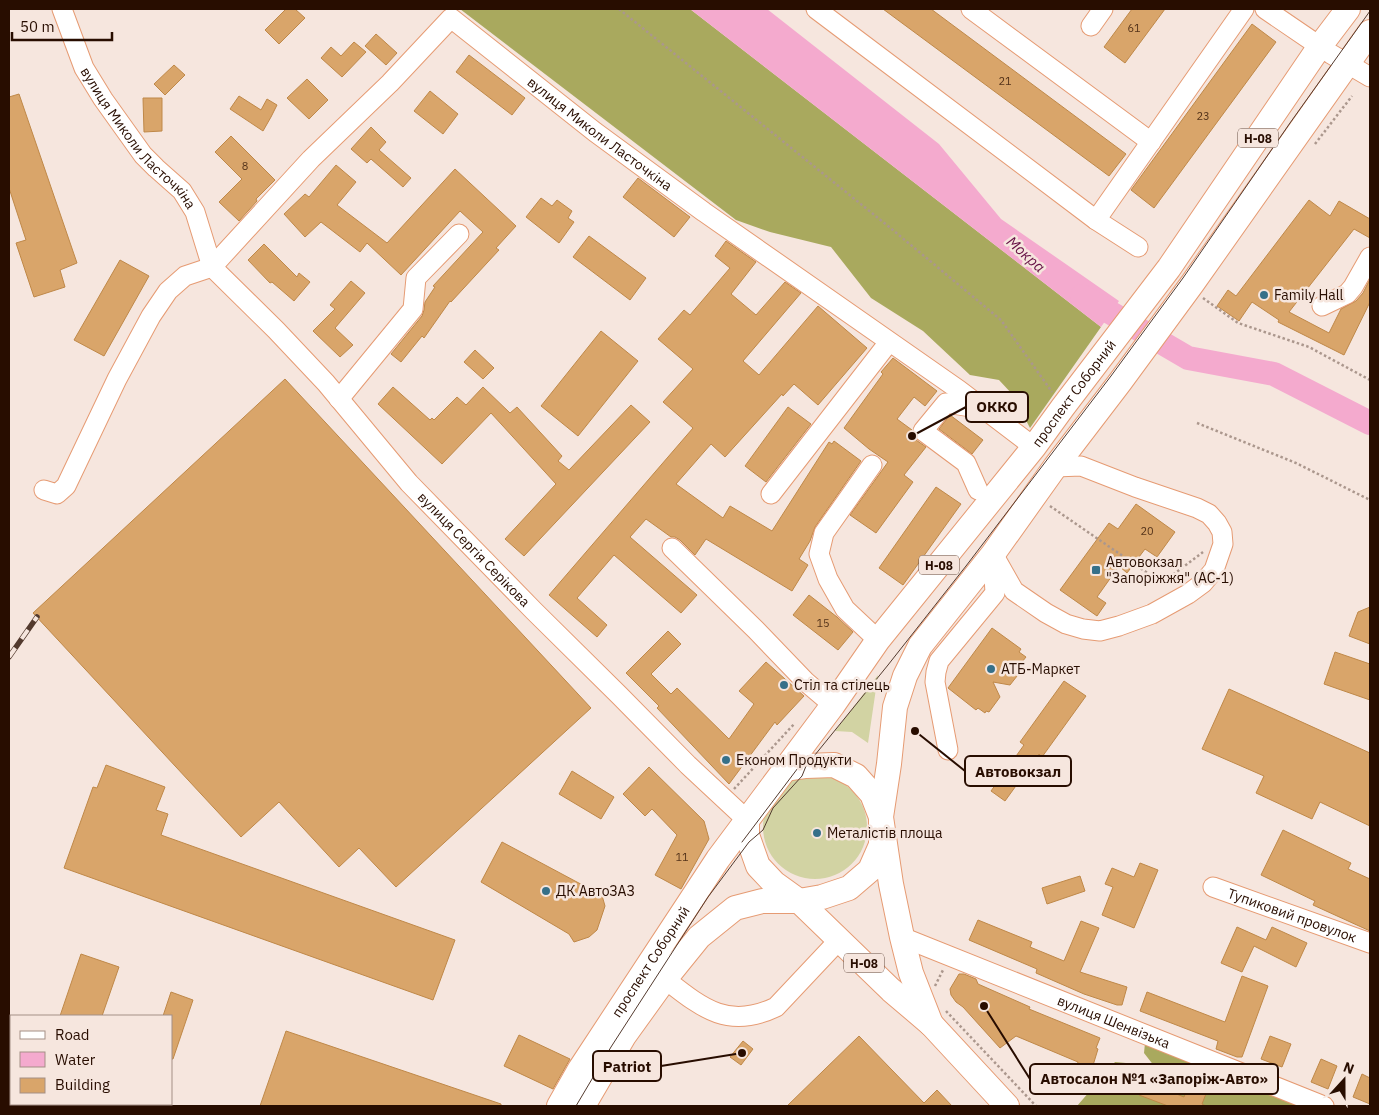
<svg xmlns="http://www.w3.org/2000/svg" width="1379" height="1115" viewBox="0 0 1379 1115" font-family="'IBM Plex Sans',sans-serif">
	<style>
		.green { fill: #d2d3a3 }
		.forest { fill: #a9a95e }
		.water { fill: #f4aace }
		.lines { fill: none; stroke-linecap: round; stroke-linejoin: round }
		.river { stroke: #f4aace; stroke-width: 24 }
		.building { fill: #d9a56a; stroke: #bf8848 }
		.minor-casing { stroke: #e69b73; stroke-width: 21 }
		.major-casing { stroke: #e69b73; stroke-width: 26 }
		.path { stroke: #ab978d; stroke-width: 2.5; stroke-dasharray: 2.5 2.5; stroke-linecap: butt }
		.minor { stroke: #fff; stroke-width: 19 }
		.major { stroke: #fff; stroke-width: 24 }
		.tram { stroke: #533a2e; stroke-width: 1 }
		.rail-casing { stroke: #533a2e; stroke-width: 5.5 }
		.rail { stroke: #f6e6de; stroke-width: 4; stroke-dasharray: 11; stroke-linecap: butt }
		.poi-dot { fill: #367089; stroke: #f6e6de; stroke-width: 2 }
		.labels { text-anchor: middle; dominant-baseline: central; stroke-width: 5; stroke-linejoin: round; paint-order: stroke }
		.number-label { font-size: 11px; fill: #54331a }
		.shield { fill: #f6e6de; stroke: #664e43; stroke-width: 1 }
		.shield-label { font-size: 12px; font-weight: bold; fill: #280d00 }
		.street-label { font-size: 14px; fill: #280d00; stroke: #f6e6de }
		.poi-label { font-size: 14px; fill: #280d00; stroke: #f6e6de; text-anchor: start }
		.water-label { font-size: 15px; font-style: italic; fill: #661145; stroke: #f6e6de }
		.leader { fill: none; stroke: #280d00; stroke-width: 2 }
		.callout-dot { fill: #280d00; stroke: #f6e6de; stroke-width: 2 }
		.callout { fill: #f6e6de; stroke: #280d00; stroke-width: 2 }
		.callout-label { font-size: 15px; text-anchor: middle; font-weight: bold; fill: #280d00 }
	</style>
	<rect width="100%" height="100%" fill="#f6e6de"/>
	<g class="green">
		<polygon points="878,675 868,743 852,732 835,731"/>
		<circle cx="815" cy="827" r="52"/>
	</g>
	<g class="forest">
		<polygon points="460,9 690,9 1101,327 1030,428 1013,395 999,380 970,375 923,331 871,298 831,247 770,232 736,220"/>
		<polygon points="1145,1043 1304,1106 1077,1106 1115,1062 1126,1063 1144,1081 1176,1094 1144,1053"/>
	</g>
	<polygon class="water" points="690,9 767,9 939,144 1001,219 1119,301 1101,327"/>
	<g class="lines">
		<polyline class="river" points="1082,296 1188,358 1274,374 1370,423"/>
	</g>
	<g class="building">
		<polygon points="286,9 295,9 305,18 279,44 265,30"/>
		<polygon points="883,9 931,9 1126,154 1109,176"/>
		<polygon points="1132,9 1165,9 1125,63 1104,47"/>
		<polygon points="1252,24 1276,42 1154,208 1131,190"/>
		<polygon points="376,34 397,53 386,65 365,46"/>
		<polygon points="354,42 366,52 342,77 321,58 331,47 341,56"/>
		<polygon points="469,55 525,98 512,115 456,72"/>
		<polygon points="174,65 185,75 165,95 154,84"/>
		<polygon points="307,79 328,100 309,119 287,98"/>
		<polygon points="430,91 458,114 443,134 414,111"/>
		<polygon points="19,94 77,263 60,270 65,287 34,297 16,243 26,240 9,188 9,97"/>
		<polygon points="239,96 261,110 267,99 277,105 271,117 263,131 230,109"/>
		<polygon points="143,98 162,98 162,131 144,132"/>
		<polygon points="371,127 386,142 379,150 411,178 403,187 371,159 367,163 351,149"/>
		<polygon points="231,136 275,180 256,199 257,201 239,221 219,202 242,179 215,152"/>
		<polygon points="336,165 356,182 337,205 387,243 455,169 516,226 496,248 499,250 451,302 450,301 424,338 422,336 401,362 391,354 422,316 424,310 425,302 435,287 433,286 483,232 460,211 401,275 367,243 360,252 321,222 305,237 284,214 305,194 309,197"/>
		<polygon points="638,178 690,217 674,237 623,197"/>
		<polygon points="541,198 552,206 557,200 572,211 568,218 574,222 559,243 526,217"/>
		<polygon points="1309,200 1330,216 1339,201 1370,219 1370,238 1354,229 1289,312 1329,333 1341,309 1356,301 1363,293 1370,279 1370,302 1344,355 1278,322 1279,320 1252,302 1239,321 1217,306 1228,290 1236,296"/>
		<polygon points="589,236 646,278 630,300 573,257"/>
		<polygon points="726,241 756,262 731,294 756,315 785,282 801,293 743,361 759,375 818,306 867,348 818,405 794,384 783,396 782,394 725,457 711,444 676,484 723,518 730,506 772,531 829,442 832,444 834,441 861,461 815,527 810,541 799,559 808,565 792,591 706,539 695,555 680,540 675,537 671,537 646,519 630,537 697,595 681,613 614,555 577,598 607,625 597,637 549,595 693,428 663,402 693,369 658,339 684,310 690,315 730,268 715,256"/>
		<polygon points="264,244 297,277 299,273 310,282 294,301 272,282 270,283 248,260"/>
		<polygon points="120,260 149,276 104,356 74,340"/>
		<polygon points="351,281 365,293 335,328 353,345 340,357 313,331 335,309 330,305"/>
		<polygon points="601,331 638,361 578,436 541,406"/>
		<polygon points="475,350 494,368 483,379 464,362"/>
		<polygon points="893,358 937,391 925,406 914,397 897,419 912,430 913,436 916,440 926,447 904,475 913,482 876,533 850,515 888,462 869,449 844,428 883,374 881,372"/>
		<polygon points="285,379 591,708 396,887 359,848 339,867 279,802 241,837 33,613"/>
		<polygon points="393,387 430,420 432,418 434,420 457,397 466,405 483,387 510,413 517,407 562,456 558,461 569,470 631,405 650,422 524,556 505,539 556,484 491,413 442,464 378,404"/>
		<polygon points="788,407 811,424 766,482 745,466"/>
		<polygon points="950,415 983,440 972,454 939,429"/>
		<polygon points="936,487 961,504 903,585 879,568"/>
		<polygon points="1136,504 1175,532 1157,557 1145,549 1127,573 1119,566 1097,597 1106,603 1097,616 1060,590 1109,523 1118,529"/>
		<polygon points="809,595 837,617 853,632 838,650 793,615"/>
		<polygon points="1370,607 1370,644 1349,636 1358,612"/>
		<polygon points="992,628 1021,649 1019,652 1026,657 1018,667 1021,671 1010,685 993,682 1000,697 989,712 986,711 985,713 978,708 976,710 948,688"/>
		<polygon points="668,631 681,644 651,674 671,694 677,688 729,739 754,704 739,691 766,662 804,696 777,725 775,722 729,784 657,708 659,706 626,673"/>
		<polygon points="1335,652 1370,664 1370,700 1324,684"/>
		<polygon points="1064,681 1086,696 1042,757 1039,754 1005,801 991,791 1024,745 1020,742"/>
		<polygon points="1229,689 1370,753 1370,826 1320,802 1312,819 1256,793 1264,776 1202,749"/>
		<polygon points="106,765 165,787 156,810 168,814 161,835 455,940 433,1000 64,868 93,787 97,788"/>
		<polygon points="649,767 704,821 709,839 681,889 655,875 677,835 652,809 645,816 623,794"/>
		<polygon points="572,771 614,797 601,819 559,794"/>
		<polygon points="1283,830 1351,863 1348,869 1370,879 1370,931 1313,905 1315,901 1261,875"/>
		<polygon points="502,842 590,889 601,892 605,906 597,930 589,937 574,942 569,934 481,882"/>
		<polygon points="1140,863 1158,870 1134,928 1102,915 1113,887 1105,884 1112,868 1134,877"/>
		<polygon points="1080,876 1085,891 1047,904 1042,888"/>
		<polygon points="978,920 1032,942 1030,947 1064,961 1081,921 1099,928 1080,972 1127,987 1122,1005 1117,1005 1084,994 1036,973 1037,969 969,940"/>
		<polygon points="1237,927 1266,940 1272,927 1307,943 1296,967 1254,946 1242,972 1221,963"/>
		<polygon points="81,954 119,967 102,1016 60,1016"/>
		<polygon points="959,974 964,974 976,979 978,984 1030,1007 1029,1009 1100,1038 1096,1048 1098,1049 1087,1085 1072,1081 1078,1062 1016,1036 1000,1048 963,1007 956,1002 951,995 950,989"/>
		<polygon points="1242,976 1268,986 1242,1057 1237,1057 1216,1049 1218,1041 1140,1011 1147,992 1225,1022"/>
		<polygon points="171,992 193,1000 173,1059 171,1059 171,1016 163,1016"/>
		<polygon points="286,1031 501,1104 501,1106 260,1106"/>
		<polygon points="519,1035 570,1059 553,1089 504,1066"/>
		<polygon points="859,1036 924,1103 937,1090 952,1106 787,1106"/>
		<polygon points="1270,1036 1291,1044 1282,1067 1261,1059"/>
		<polygon points="743,1041 753,1049 741,1065 730,1057"/>
		<polygon points="1321,1059 1337,1066 1328,1089 1311,1082"/>
		<polygon points="1362,1074 1370,1078 1370,1104 1353,1097"/>
		<polygon points="1191,1079 1209,1086 1202,1104 1206,1106 1168,1106 1139,1095 1144,1081 1184,1097"/>
	</g>
	<g class="lines">
		<defs>
			<g id="minor">
				<path id="s1" d="M62,9L84,68L103,99L143,155L156,168L182,191L195,212L212,267L276,330L326,383L409,483L534,611L619,695L688,765L747,820"/>
				<polyline points="816,9 1096,220 1138,247"/>
				<polyline points="971,9 1151,142"/>
				<polyline points="1265,9 1331,54 1370,77"/>
				<polyline points="1091,26 1103,9"/>
				<polyline points="1096,220 1244,9"/>
				<polyline points="1322,306 1347,294 1353,287 1370,257"/>
				<polyline points="339,399 413,309 416,278 459,234"/>
				<polyline points="872,465 824,533 819,554 828,579 845,609 878,640"/>
				<path id="s2" d="M44,490L57,494L66,486L117,379L151,316L168,291L185,276L212,267L311,159L390,83L451,18L595,132L704,212L959,390L1034,447"/>
				<polyline points="978,490 966,463 923,431 946,403 971,407 982,410"/>
				<polyline points="771,494 889,342"/>
				<polyline points="672,548 756,630 806,682 833,705"/>
				<polyline points="993,554 1014,591 1046,613 1066,624 1083,629 1100,631 1119,626 1152,614 1188,594 1203,583 1214,570 1223,544 1222,532 1217,523 1209,514 1197,508 1135,487 1081,466 1055,467"/>
				<polyline points="948,750 935,682 936,672 939,661 995,593 993,560"/>
				<path id="s3" d="M1213,887L1370,943"/>
				<path id="s4" d="M902,937L1324,1106"/>
				<path d="M665,979C702,1008 728,1030 776,1007L840,939"/>
			</g>
			<g id="major">
				<polyline points="747,820 747,835 758,866 774,883 799,901 891,990 931,1024 1007,1106"/>
				<polyline points="931,1024 911,973 902,937 891,884 881,817 889,764 895,707 905,676 920,646 993,554 1055,467 1120,382 1192,284 1370,32"/>
				<path id="s5" d="M559,1106L580,1069L718,859L833,705L878,640L1034,447L1063,407L1169,268L1320,46L1348,9"/>
				<polyline points="583,1106 624,1036 665,979 699,937 735,908 762,901 799,901 822,897 849,888 870,870 881,845 881,817 872,794 856,776 834,765 806,766 786,769"/>
			</g>
		</defs>
		<use href="#minor" class="minor-casing"/>
		<use href="#major" class="major-casing"/>
		<g class="path">
			<polyline points="619,9 888,226 1001,320 1052,392"/>
			<polyline points="1315,144 1352,96"/>
			<polyline points="1203,298 1238,323 1309,347 1370,380"/>
			<polyline points="1197,423 1296,463 1370,500"/>
			<polyline points="1050,506 1162,583 1203,552"/>
			<polyline points="734,789 795,723"/>
			<polyline points="935,986 943,970"/>
			<polyline points="946,1011 1036,1106"/>
		</g>
		<use href="#minor" class="minor"/>
		<use href="#major" class="major"/>
		<g class="tram">
			<polyline points="742,842 807,756"/>
			<polyline points="576,1106 611,1047 708,897 749,842 763,830 773,808 802,776 806,766 888,665 966,566 1111,376 1183,278 1290,123 1370,11"/>
		</g>
		<defs>
			<polyline id="rail" points="9,657 37,617"/>
		</defs>
		<use href="#rail" class="rail-casing"/>
		<use href="#rail" class="rail"/>
	</g>
	<g class="poi-dot">
		<circle cx="1264" cy="295" r="5"/>
		<rect x="1091" y="565" width="10" height="10" rx="2.5"/>
		<circle cx="991" cy="669" r="5"/>
		<circle cx="784" cy="685" r="5"/>
		<circle cx="726" cy="760" r="5"/>
		<circle cx="817" cy="833" r="5"/>
		<circle cx="546" cy="891" r="5"/>
	</g>
	<g class="labels">
		<g class="number-label">
			<text x="1134" y="28">61</text>
			<text x="1005" y="81">21</text>
			<text x="1203" y="116">23</text>
			<text x="245" y="166">8</text>
			<text x="1147" y="531">20</text>
			<text x="823" y="623">15</text>
			<text x="682" y="857">11</text>
		</g>
		<g class="shield">
			<rect x="1238" y="128.5" width="40" height="19" rx="4"/>
			<rect x="919" y="555.5" width="40" height="19" rx="4"/>
			<rect x="844" y="953.5" width="40" height="19" rx="4"/>
		</g>
		<g class="shield-label">
			<text x="1258" y="138">Н-08</text>
			<text x="939" y="565">Н-08</text>
			<text x="864" y="963">Н-08</text>
		</g>
		<g class="street-label">
			<text stroke="none"><textPath href="#s2" startOffset="831">вулиця Миколи Ласточкіна</textPath></text>
			<text stroke="none"><textPath href="#s1" startOffset="152">вулиця Миколи Ласточкіна</textPath></text>
			<text stroke="none"><textPath href="#s5" startOffset="880">проспект Соборний</textPath></text>
			<text stroke="none"><textPath href="#s1" startOffset="689">вулиця Сергія Серікова</textPath></text>
			<text stroke="none"><textPath href="#s3" startOffset="84">Тупиковий провулок</textPath></text>
			<text stroke="none"><textPath href="#s5" startOffset="171">проспект Соборний</textPath></text>
			<text stroke="none"><textPath href="#s4" startOffset="228">вулиця Шенвізька</textPath></text>
		</g>
		<g class="poi-label">
			<text x="1274" y="295">Family Hall</text>
			<text x="1106" y="562">Автовокзал<tspan x="1106" dy="16">"Запоріжжя" (АС-1)</tspan></text>
			<text x="1001" y="669">АТБ-Маркет</text>
			<text x="794" y="685">Стіл та стілець</text>
			<text x="736" y="760">Економ Продукти</text>
			<text x="827" y="833">Металістів площа</text>
			<text x="556" y="891">ДК АвтоЗАЗ</text>
		</g>
		<g class="water-label">
			<text transform="translate(1026 254) rotate(42)">Мокра</text>
		</g>
	</g>
	<path class="leader" d="M912 436L966 407M915 731L965 771M742 1053L661 1066M984 1006L1030 1079"/>
	<g class="callout-dot">
		<circle cx="912" cy="436" r="5"/>
		<circle cx="915" cy="731" r="5"/>
		<circle cx="742" cy="1053" r="5"/>
		<circle cx="984" cy="1006" r="5"/>
	</g>
	<g class="callout">
		<rect x="966" y="392" width="62" height="30" rx="5"/>
		<rect x="965" y="756" width="106" height="30" rx="5"/>
		<rect x="593" y="1051" width="68" height="30" rx="5"/>
		<rect x="1030" y="1064" width="248" height="30" rx="5"/>
	</g>
	<g class="callout-label">
		<text x="997" y="412">ОККО</text>
		<text x="1018" y="777">Автовокзал</text>
		<text x="627" y="1072">Patriot</text>
		<text x="1154" y="1084">Автосалон №1 «Запоріж-Авто»</text>
	</g>
	<rect width="1379" height="1115" fill="none" stroke="#280d00" stroke-width="20"/>
	<rect x="10" y="1015" width="162" height="90" fill="#f6e6de" stroke="#a48f85"/>
	<rect x="20" y="1031" width="25" height="8" fill="#ffffff" stroke="#a48f85"/>
	<text x="55" y="1040" font-size="15" fill="#280d00">Road</text>
	<rect x="20" y="1052" width="25" height="15" fill="#f4aace" stroke="#a48f85"/>
	<text x="55" y="1065" font-size="15" fill="#280d00">Water</text>
	<rect x="20" y="1078" width="25" height="15" fill="#d9a56a" stroke="#a48f85"/>
	<text x="55" y="1090" font-size="15" fill="#280d00">Building</text>
	<g transform="translate(1344 1080) rotate(21)" stroke="#f6e6de" stroke-width="4" paint-order="stroke">
	<path d="M0-4L9 19L0 12L-9 19Z" fill="#280d00"/>
	<text y="-8" font-size="14" font-weight="bold" text-anchor="middle" fill="#280d00">N</text>
	</g>
	<path d="M12 32v8h100v-8" fill="none" stroke="#280d00" stroke-width="2.5"/>
	<text x="20" y="32" font-size="15" fill="#280d00" stroke="#f6e6de" stroke-width="4" paint-order="stroke">50 m</text>
</svg>
